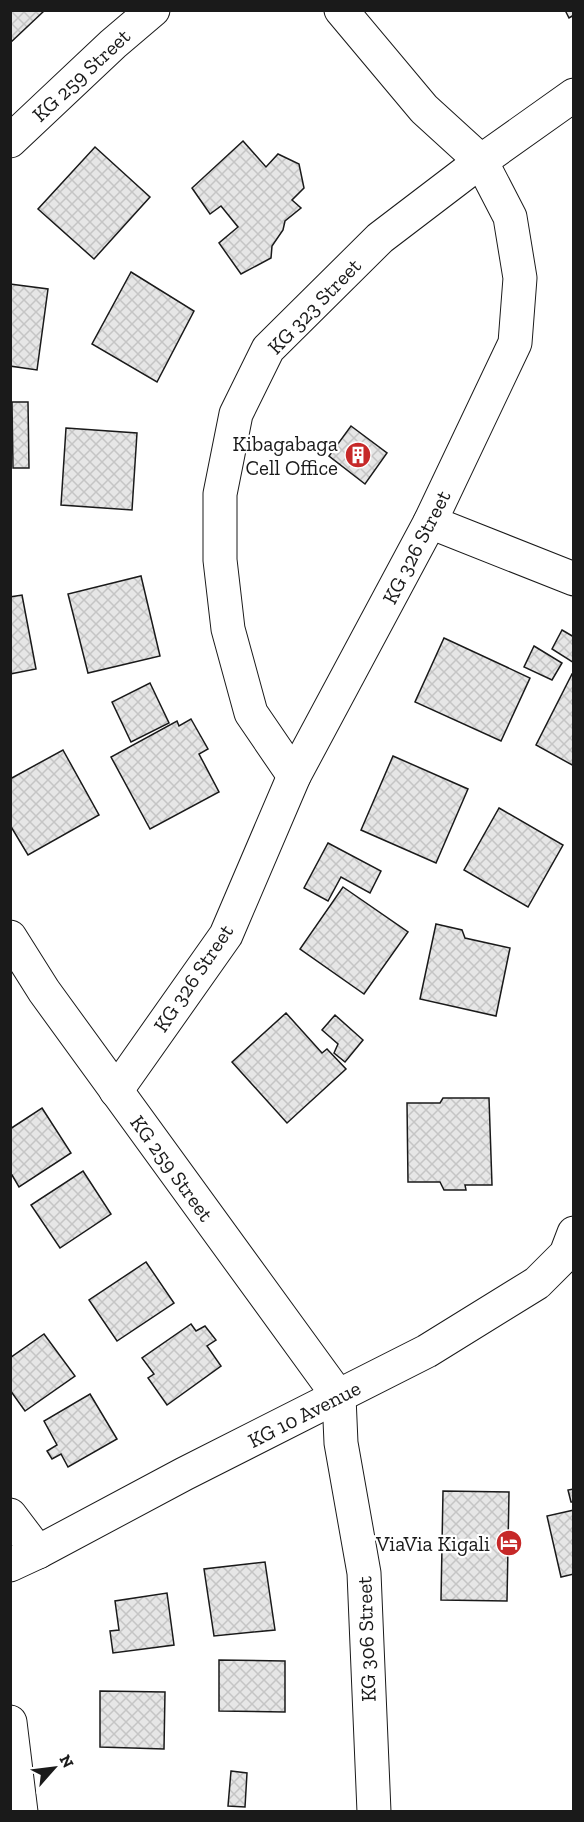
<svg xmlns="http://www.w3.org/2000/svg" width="584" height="1822" viewBox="0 0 584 1822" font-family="'Zilla Slab',serif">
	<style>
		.building { fill: url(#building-cross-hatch); stroke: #1a1a1a; stroke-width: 1.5 }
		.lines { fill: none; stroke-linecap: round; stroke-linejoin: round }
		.minor-casing { stroke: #1a1a1a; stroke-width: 35 }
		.minor { stroke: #fff; stroke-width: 33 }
		.labels { text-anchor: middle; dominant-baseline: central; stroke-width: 4.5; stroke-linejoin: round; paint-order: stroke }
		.street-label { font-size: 21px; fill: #1a1a1a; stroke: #fff }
		.poi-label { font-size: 21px; fill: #1a1a1a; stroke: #fff; text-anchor: end }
	</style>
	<defs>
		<pattern id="building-cross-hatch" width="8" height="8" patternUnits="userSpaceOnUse" patternTransform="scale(1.5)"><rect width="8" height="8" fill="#e6e6e6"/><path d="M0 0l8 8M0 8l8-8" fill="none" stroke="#c5c5c5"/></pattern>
	</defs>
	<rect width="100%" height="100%" fill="#fff"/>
	<g class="building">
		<polygon points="10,10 45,10 10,43"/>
		<polygon points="565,10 574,10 574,15 569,18"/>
		<polygon points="243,141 266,167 278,154 299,164 304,188 292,200 301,208 285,221 283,230 272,246 271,258 241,274 219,243 238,227 221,206 210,214 192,188"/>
		<polygon points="95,147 150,197 94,259 38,209"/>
		<polygon points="131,272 194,311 157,382 92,344"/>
		<polygon points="10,284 48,289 37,370 10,366"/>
		<polygon points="12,402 28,402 29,468 13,468"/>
		<polygon points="351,426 387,453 365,484 329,456"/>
		<polygon points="66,428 137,433 132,510 61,505"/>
		<polygon points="141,576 160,656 88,673 68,594"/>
		<polygon points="22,595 36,669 10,674 10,597"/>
		<polygon points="562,630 574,637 574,663 552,649"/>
		<polygon points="444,638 530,678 501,741 415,702"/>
		<polygon points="534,646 562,663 552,680 524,667"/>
		<polygon points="572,674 574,675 574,766 536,745"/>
		<polygon points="150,683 169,723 131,742 112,702"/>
		<polygon points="191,719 208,749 199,754 219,792 150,829 111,757 177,721 179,726"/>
		<polygon points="63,750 99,815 28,855 10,825 10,779"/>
		<polygon points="393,756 468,789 436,863 361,830"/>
		<polygon points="499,808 563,845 528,907 464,870"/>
		<polygon points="328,843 381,871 370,893 341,877 328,901 304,888"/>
		<polygon points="343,887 408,932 364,994 300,949"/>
		<polygon points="436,924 462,930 465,938 510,948 496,1016 420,999"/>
		<polygon points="286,1013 322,1053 327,1049 346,1069 287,1123 232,1062"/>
		<polygon points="335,1015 363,1040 345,1062 334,1053 338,1044 322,1030"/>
		<polygon points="443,1098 489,1098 492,1185 465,1185 466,1190 444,1190 440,1182 408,1182 407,1103 440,1103"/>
		<polygon points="42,1108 71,1153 19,1187 12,1175 10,1176 10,1129"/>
		<polygon points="83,1171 111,1214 60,1248 31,1205"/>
		<polygon points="146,1262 174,1303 117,1341 89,1300"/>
		<polygon points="191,1324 196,1331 205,1326 216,1340 207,1346 221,1366 167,1405 148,1378 154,1374 142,1358"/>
		<polygon points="44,1334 75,1376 25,1411 10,1390 10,1358"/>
		<polygon points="90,1394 117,1439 68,1467 61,1454 52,1459 47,1451 57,1445 44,1421"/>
		<polygon points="574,1489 574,1502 571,1502 568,1490"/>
		<polygon points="443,1491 509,1492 507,1601 441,1600"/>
		<polygon points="574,1510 574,1574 561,1577 547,1516"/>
		<polygon points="265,1562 275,1630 214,1636 204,1569"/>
		<polygon points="167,1593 174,1645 113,1653 110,1631 119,1630 115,1601"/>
		<polygon points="219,1660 285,1661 285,1712 219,1711"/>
		<polygon points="100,1691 165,1692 164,1749 100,1747"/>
		<polygon points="231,1771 247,1773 245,1807 228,1806"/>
	</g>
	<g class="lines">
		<defs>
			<g id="minor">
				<polyline points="10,141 113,44 153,10"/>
				<polyline points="430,522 574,579"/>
				<polyline points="294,776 251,713 228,629 220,560 220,494 236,414 268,349 380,238 481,161 574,95"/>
				<polyline points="10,937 44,991 339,1397 341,1443 364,1573 374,1812"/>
				<polyline points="116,1091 226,935 294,776 430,522 515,343 520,278 510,217 481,161 424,109 341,10"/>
				<polyline points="10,1515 38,1552"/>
				<polyline points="10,1565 38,1552 184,1474 427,1351 537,1283 566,1254 574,1233"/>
				<polyline points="10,1722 21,1812"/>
			</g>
		</defs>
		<use href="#minor" class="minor-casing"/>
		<use href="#minor" class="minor"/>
	</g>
	<defs>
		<symbol id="building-disc" viewBox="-11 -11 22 22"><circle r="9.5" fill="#c62828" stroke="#fff"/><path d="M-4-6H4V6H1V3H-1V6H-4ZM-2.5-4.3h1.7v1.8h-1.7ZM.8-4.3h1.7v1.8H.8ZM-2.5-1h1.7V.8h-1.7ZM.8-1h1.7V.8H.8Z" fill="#fff"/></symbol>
		<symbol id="hotel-disc" viewBox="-11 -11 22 22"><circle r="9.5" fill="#c62828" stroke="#fff"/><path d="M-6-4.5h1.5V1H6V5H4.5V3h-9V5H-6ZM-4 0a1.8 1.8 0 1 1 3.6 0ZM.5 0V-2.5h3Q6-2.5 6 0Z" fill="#fff"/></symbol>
	</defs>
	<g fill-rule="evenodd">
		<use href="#building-disc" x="343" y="440" width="30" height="30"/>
		<use href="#hotel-disc" x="494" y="1528" width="30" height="30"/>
	</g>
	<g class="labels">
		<g class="street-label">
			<text transform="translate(81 75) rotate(-43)">KG 259 Street</text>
			<text transform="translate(314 306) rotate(-46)">KG 323 Street</text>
			<text transform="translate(416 547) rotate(-63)">KG 326 Street</text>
			<text transform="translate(193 978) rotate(-56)">KG 326 Street</text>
			<text transform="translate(172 1168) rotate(54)">KG 259 Street</text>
			<text transform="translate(304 1414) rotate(-27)">KG 10 Avenue</text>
			<text transform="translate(366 1639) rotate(-92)">KG 306 Street</text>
		</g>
		<g class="poi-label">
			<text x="338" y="443">Kibagabaga<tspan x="338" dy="24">Cell Office</tspan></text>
			<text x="490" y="1543">ViaVia Kigali</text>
		</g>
	</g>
	<rect width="584" height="1822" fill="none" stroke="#1a1a1a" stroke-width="24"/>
	<g transform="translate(54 1768) rotate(62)" stroke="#ffffff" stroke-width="4.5" paint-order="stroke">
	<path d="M0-4.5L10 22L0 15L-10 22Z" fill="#1a1a1a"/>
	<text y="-9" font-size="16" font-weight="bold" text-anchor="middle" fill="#1a1a1a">N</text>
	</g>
</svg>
